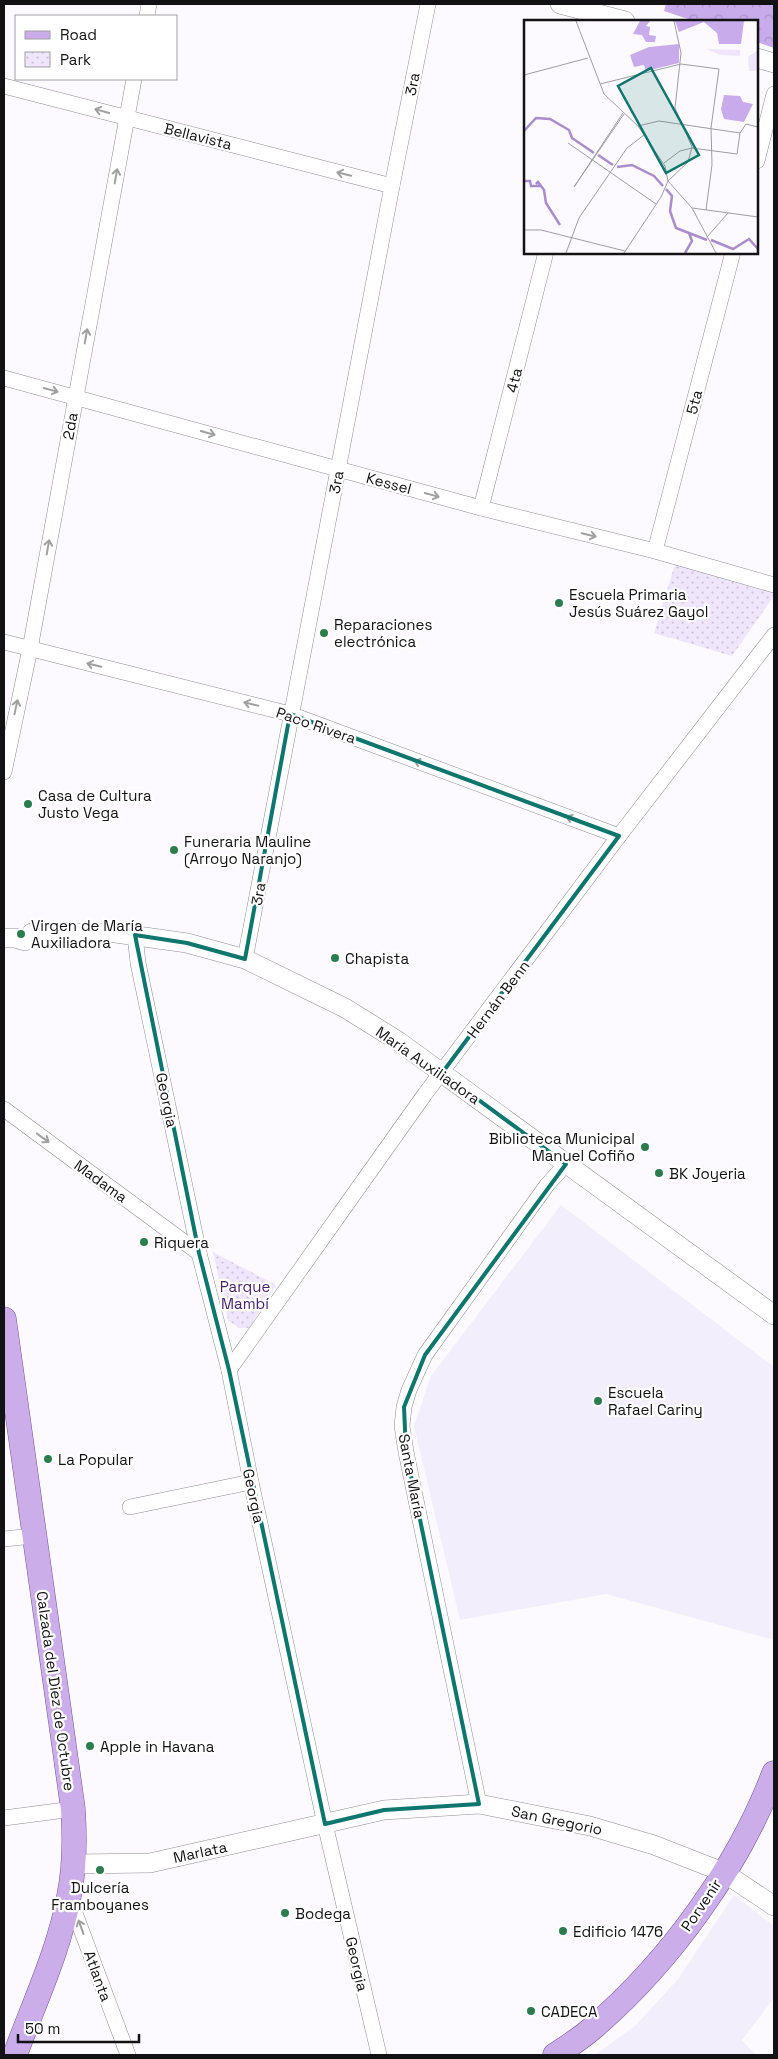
<svg xmlns="http://www.w3.org/2000/svg" width="778" height="2059" viewBox="0 0 778 2059" font-family="'Space Grotesk',sans-serif">
	<style>
		.built { fill: #f3eefb }
		.forest { fill: url(#forest-crowns) }
		.park { fill: url(#park-dots) }
		.lines { fill: none; stroke-linecap: round; stroke-linejoin: round }
		.minor-casing { stroke: #8f8d92; stroke-width: 16 }
		.tertiary-casing { stroke: #8f8d92; stroke-width: 20 }
		.primary-casing { stroke: #735395; stroke-width: 25 }
		.minor { stroke: #fff; stroke-width: 15 }
		.tertiary { stroke: #fff; stroke-width: 19 }
		.primary { stroke: #caade9; stroke-width: 24 }
		.oneway { stroke: #a0a0a1 }
		.marked { fill: none; stroke: #0f766e; stroke-width: 4; stroke-linejoin: round }
		.poi-dot { fill: #2b7d4f; stroke: #fff; stroke-width: 2 }
		.labels { text-anchor: middle; dominant-baseline: central; stroke-width: 4.5; stroke-linejoin: round; paint-order: stroke }
		.street-label { font-size: 15px; fill: #121113; stroke: #fff }
		.poi-label { font-size: 15px; fill: #121113; stroke: #fff; text-anchor: start }
		.park-label { font-size: 15px; fill: #472169; stroke: #fff }
		.inset-river { fill: none; stroke: #a98dca; stroke-width: 2.5 }
		.inset-road { fill: none; stroke: #9e9da0; stroke-width: 1 }
		.view { fill: #0f766e; fill-opacity: 0.15; stroke: #0f766e; stroke-width: 2.5 }
		.inset-edge { fill: none; stroke: #121113; stroke-width: 2.5 }
	</style>
	<defs>
		<pattern id="forest-crowns" width="20" height="18" patternUnits="userSpaceOnUse" patternTransform="scale(1.25)"><rect width="20" height="18" fill="#c7abea"/><path d="M2 6a3 3 0 1 1 6 0M12 15a3 3 0 1 1 6 0" fill="none" stroke="#aa92c8"/></pattern>
		<pattern id="park-dots" width="8" height="8" patternUnits="userSpaceOnUse" patternTransform="scale(1.25)"><rect width="8" height="8" fill="#efe6fc"/><path d="M2 2h.1M6 6h.1" fill="none" stroke="#ccc4d7" stroke-width="1.8" stroke-linecap="round"/></pattern>
	</defs>
	<rect width="100%" height="100%" fill="#fcfafe"/>
	<g class="built">
		<polygon points="561,1205 774,1367 774,1640 606,1594 460,1620 414,1426 431,1376"/>
		<polygon points="734,1895 774,1926 774,1998 742,2040 756,2055 595,2055 636,2025 678,1979"/>
	</g>
	<polygon class="forest" points="666,4 774,4 774,48 757,42 757,21 694,21 664,11"/>
	<g class="park">
		<polygon points="675,564 774,594 774,596 732,656 654,633"/>
		<polygon points="213,1252 276,1285 249,1328 239,1328 228,1320"/>
	</g>
	<g class="lines">
		<defs>
			<g id="minor">
				<polyline points="147,16 149,4"/>
				<polyline points="4,86 392,186"/>
				<polyline points="757,161 774,94"/>
				<polyline points="4,378 481,508 655,551 774,585"/>
				<polyline points="481,508 546,252"/>
				<polyline points="655,551 733,252"/>
				<polyline points="4,642 290,714 619,836"/>
				<polyline points="4,772 30,649 134,79"/>
				<polyline points="135,935 138,963 199,1253 229,1370 251,1482 325,1824 379,2055"/>
				<polyline points="245,959 392,186 428,4"/>
				<polyline points="4,1109 199,1253"/>
				<polyline points="229,1370 425,1094 619,836 774,635"/>
				<polyline points="130,1507 251,1482"/>
				<polyline points="4,1539 33,1536"/>
				<polyline points="479,1804 406,1452 402,1426 404,1407 409,1390 425,1355 547,1185 566,1164"/>
				<polyline points="4,1818 73,1809"/>
				<polyline points="69,1897 128,2055"/>
			</g>
			<g id="tertiary">
				<polyline points="560,4 625,21"/>
				<polyline points="757,58 774,63"/>
				<polyline points="32,933 116,933 187,943 245,959 345,1008 398,1041 774,1315"/>
				<polyline points="4,938 15,938 25,941 30,939 32,933"/>
				<polyline points="74,1864 150,1863 384,1810 479,1804 590,1826 654,1845 723,1872 774,1906"/>
			</g>
			<g id="primary">
				<path d="M4,1319L73,1809C75,1838 75,1867 69,1896C59,1951 34,2003 15,2055"/>
				<path d="M555,2055C569,2046 583,2037 595,2026C670,1961 739,1866 774,1773"/>
			</g>
		</defs>
		<use href="#minor" class="minor-casing"/>
		<use href="#tertiary" class="tertiary-casing"/>
		<use href="#primary" class="primary-casing"/>
		<use href="#minor" class="minor"/>
		<use href="#tertiary" class="tertiary"/>
		<use href="#primary" class="primary"/>
	</g>
	<defs><path id="oneway-shaft" d="M-6 0H5M1.5-3L5.5 0L1.5 3" fill="none" stroke-width="1.6" stroke-linecap="round" stroke-linejoin="round" transform="scale(1.25)"/></defs>
	<g class="oneway">
		<use href="#oneway-shaft" transform="translate(102 111) rotate(-165)"/>
		<use href="#oneway-shaft" transform="translate(344 174) rotate(-166)"/>
		<use href="#oneway-shaft" transform="translate(116 176) rotate(-80)"/>
		<use href="#oneway-shaft" transform="translate(86 336) rotate(-80)"/>
		<use href="#oneway-shaft" transform="translate(51 390) rotate(15)"/>
		<use href="#oneway-shaft" transform="translate(208 433) rotate(16)"/>
		<use href="#oneway-shaft" transform="translate(432 495) rotate(15)"/>
		<use href="#oneway-shaft" transform="translate(589 535) rotate(14)"/>
		<use href="#oneway-shaft" transform="translate(48 547) rotate(-80)"/>
		<use href="#oneway-shaft" transform="translate(94 665) rotate(-166)"/>
		<use href="#oneway-shaft" transform="translate(251 704) rotate(-166)"/>
		<use href="#oneway-shaft" transform="translate(16 707) rotate(-78)"/>
		<use href="#oneway-shaft" transform="translate(421 763) rotate(-160)"/>
		<use href="#oneway-shaft" transform="translate(573 819) rotate(-160)"/>
		<use href="#oneway-shaft" transform="translate(43 1138) rotate(36)"/>
		<use href="#oneway-shaft" transform="translate(81 1927) rotate(-110)"/>
	</g>
	<path class="marked" d="M290,714L619,836L442,1073L566,1164L425,1355L404,1407L406,1452L479,1804L384,1810L325,1824L229,1370L199,1253L135,935L187,943L245,959Z"/>
	<g class="poi-dot">
		<circle cx="559" cy="603" r="5"/>
		<circle cx="324" cy="633" r="5"/>
		<circle cx="28" cy="804" r="5"/>
		<circle cx="174" cy="850" r="5"/>
		<circle cx="21" cy="934" r="5"/>
		<circle cx="335" cy="958" r="5"/>
		<circle cx="645" cy="1147" r="5"/>
		<circle cx="659" cy="1173" r="5"/>
		<circle cx="144" cy="1242" r="5"/>
		<circle cx="598" cy="1401" r="5"/>
		<circle cx="48" cy="1459" r="5"/>
		<circle cx="90" cy="1746" r="5"/>
		<circle cx="100" cy="1870" r="5"/>
		<circle cx="285" cy="1913" r="5"/>
		<circle cx="563" cy="1931" r="5"/>
		<circle cx="531" cy="2011" r="5"/>
	</g>
	<g class="labels">
		<g class="street-label">
			<text transform="translate(412 84) rotate(-79)">3ra</text>
			<text transform="translate(198 136) rotate(14)">Bellavista</text>
			<text transform="translate(514 380) rotate(-76)">4ta</text>
			<text transform="translate(694 402) rotate(-75)">5ta</text>
			<text transform="translate(70 426) rotate(-80)">2da</text>
			<text transform="translate(336 482) rotate(-79)">3ra</text>
			<text transform="translate(389 483) rotate(15)">Kessel</text>
			<text transform="translate(316 725) rotate(19)">Paco Rivera</text>
			<text transform="translate(258 894) rotate(-80)">3ra</text>
			<text transform="translate(498 999) rotate(-53)">Hernán Benn</text>
			<text transform="translate(428 1065) rotate(35)">María Auxiliadora</text>
			<text transform="translate(167 1100) rotate(78)">Georgia</text>
			<text transform="translate(101 1181) rotate(36)">Madama</text>
			<text transform="translate(412 1476) rotate(79)">Santa María</text>
			<text transform="translate(254 1496) rotate(78)">Georgia</text>
			<text transform="translate(56 1691) rotate(82)">Calzada del Diez de Octubre</text>
			<text transform="translate(557 1820) rotate(12)">San Gregorio</text>
			<text transform="translate(200 1852) rotate(-12)">Marlata</text>
			<text transform="translate(701 1905) rotate(-56)">Porvenir</text>
			<text transform="translate(357 1964) rotate(77)">Georgia</text>
			<text transform="translate(98 1976) rotate(70)">Atlanta</text>
		</g>
		<g class="poi-label">
			<text x="569" y="594">Escuela Primaria<tspan x="569" dy="17">Jesús Suárez Gayol</tspan></text>
			<text x="334" y="624">Reparaciones<tspan x="334" dy="17">electrónica</tspan></text>
			<text x="38" y="795">Casa de Cultura<tspan x="38" dy="17">Justo Vega</tspan></text>
			<text x="184" y="841">Funeraria Mauline<tspan x="184" dy="17">(Arroyo Naranjo)</tspan></text>
			<text x="31" y="925">Virgen de María<tspan x="31" dy="17">Auxiliadora</tspan></text>
			<text x="345" y="958">Chapista</text>
			<text x="635" y="1138" text-anchor="end">Biblioteca Municipal<tspan x="635" dy="17">Manuel Cofiño</tspan></text>
			<text x="669" y="1173">BK Joyeria</text>
			<text x="154" y="1242">Riquera</text>
			<text x="608" y="1392">Escuela<tspan x="608" dy="17">Rafael Cariny</tspan></text>
			<text x="58" y="1459">La Popular</text>
			<text x="100" y="1746">Apple in Havana</text>
			<text x="100" y="1887" text-anchor="middle">Dulcería<tspan x="100" dy="17">Framboyanes</tspan></text>
			<text x="295" y="1913">Bodega</text>
			<text x="573" y="1931">Edificio 1476</text>
			<text x="541" y="2011">CADECA</text>
		</g>
		<g class="park-label">
			<text x="245" y="1286">Parque<tspan x="245" dy="17">Mambí</tspan></text>
		</g>
	</g>
	<g transform="translate(524 20)">
		<rect width="234" height="234" fill="#fcfafe"/>
		<path d="M182,29L216,30V36L197,35ZM234,30V51H225L224,37Z" fill="#efe6fc"/>
		<path d="M116,1H126L122,6L126,7L125,15L132,16L131,22H122L118,15L109,14ZM151,1H220L217,24H195L193,13L180,2L155,12ZM155,24V43L122,51L120,45L110,47L106,35L125,27ZM200,75L216,76L219,82L229,84L220,102L200,99L197,89Z" fill="#c7abea"/>
		<path class="inset-river" d="M0,111L12,98L26,99L45,110L48,118L70,133M74,135L89,145M93,147L108,145L130,156L139,166M0,161H6L7,166H17M12,164L14,162L20,170L22,183L36,205M142,169L148,176L146,191L152,208L183,220M187,220L209,229L225,219L234,229M161,233L168,221L165,213"/>
		<path class="inset-road" d="M52,1L80,74L114,106L141,146L144,161L137,177L100,233M0,55L64,38M76,64L157,44L195,49L187,108L188,145L182,190M99,93L50,167L100,94M114,106L135,101L216,113M44,123L132,184M140,143L156,131L168,128L213,134L216,113L222,104L234,107M144,161L164,142L168,127L151,88L157,33L150,1M144,161L168,188L192,233M168,188L234,197M0,210H17L101,231M183,217L204,193M42,233L55,198L103,128L120,115"/>
		<path class="view" d="M127,48L175,135L142,153L94,66Z"/>
		<rect width="234" height="234" class="inset-edge"/>
	</g>
	<rect width="778" height="2059" fill="none" stroke="#121113" stroke-width="10"/>
	<rect x="15" y="15" width="162" height="65" fill="#ffffff" stroke="#a0a0a1"/>
	<rect x="25" y="31" width="25" height="8" fill="#caade9" stroke="#a0a0a1"/>
	<text x="60" y="40" font-size="15" fill="#121113">Road</text>
	<rect x="25" y="52" width="25" height="15" fill="url(#park-dots)" stroke="#a0a0a1"/>
	<text x="60" y="65" font-size="15" fill="#121113">Park</text>
	<path d="M18 2034v8h121v-8" fill="none" stroke="#121113" stroke-width="2.5"/>
	<text x="25" y="2034" font-size="15" fill="#121113" stroke="#ffffff" stroke-width="4" paint-order="stroke">50 m</text>
</svg>
